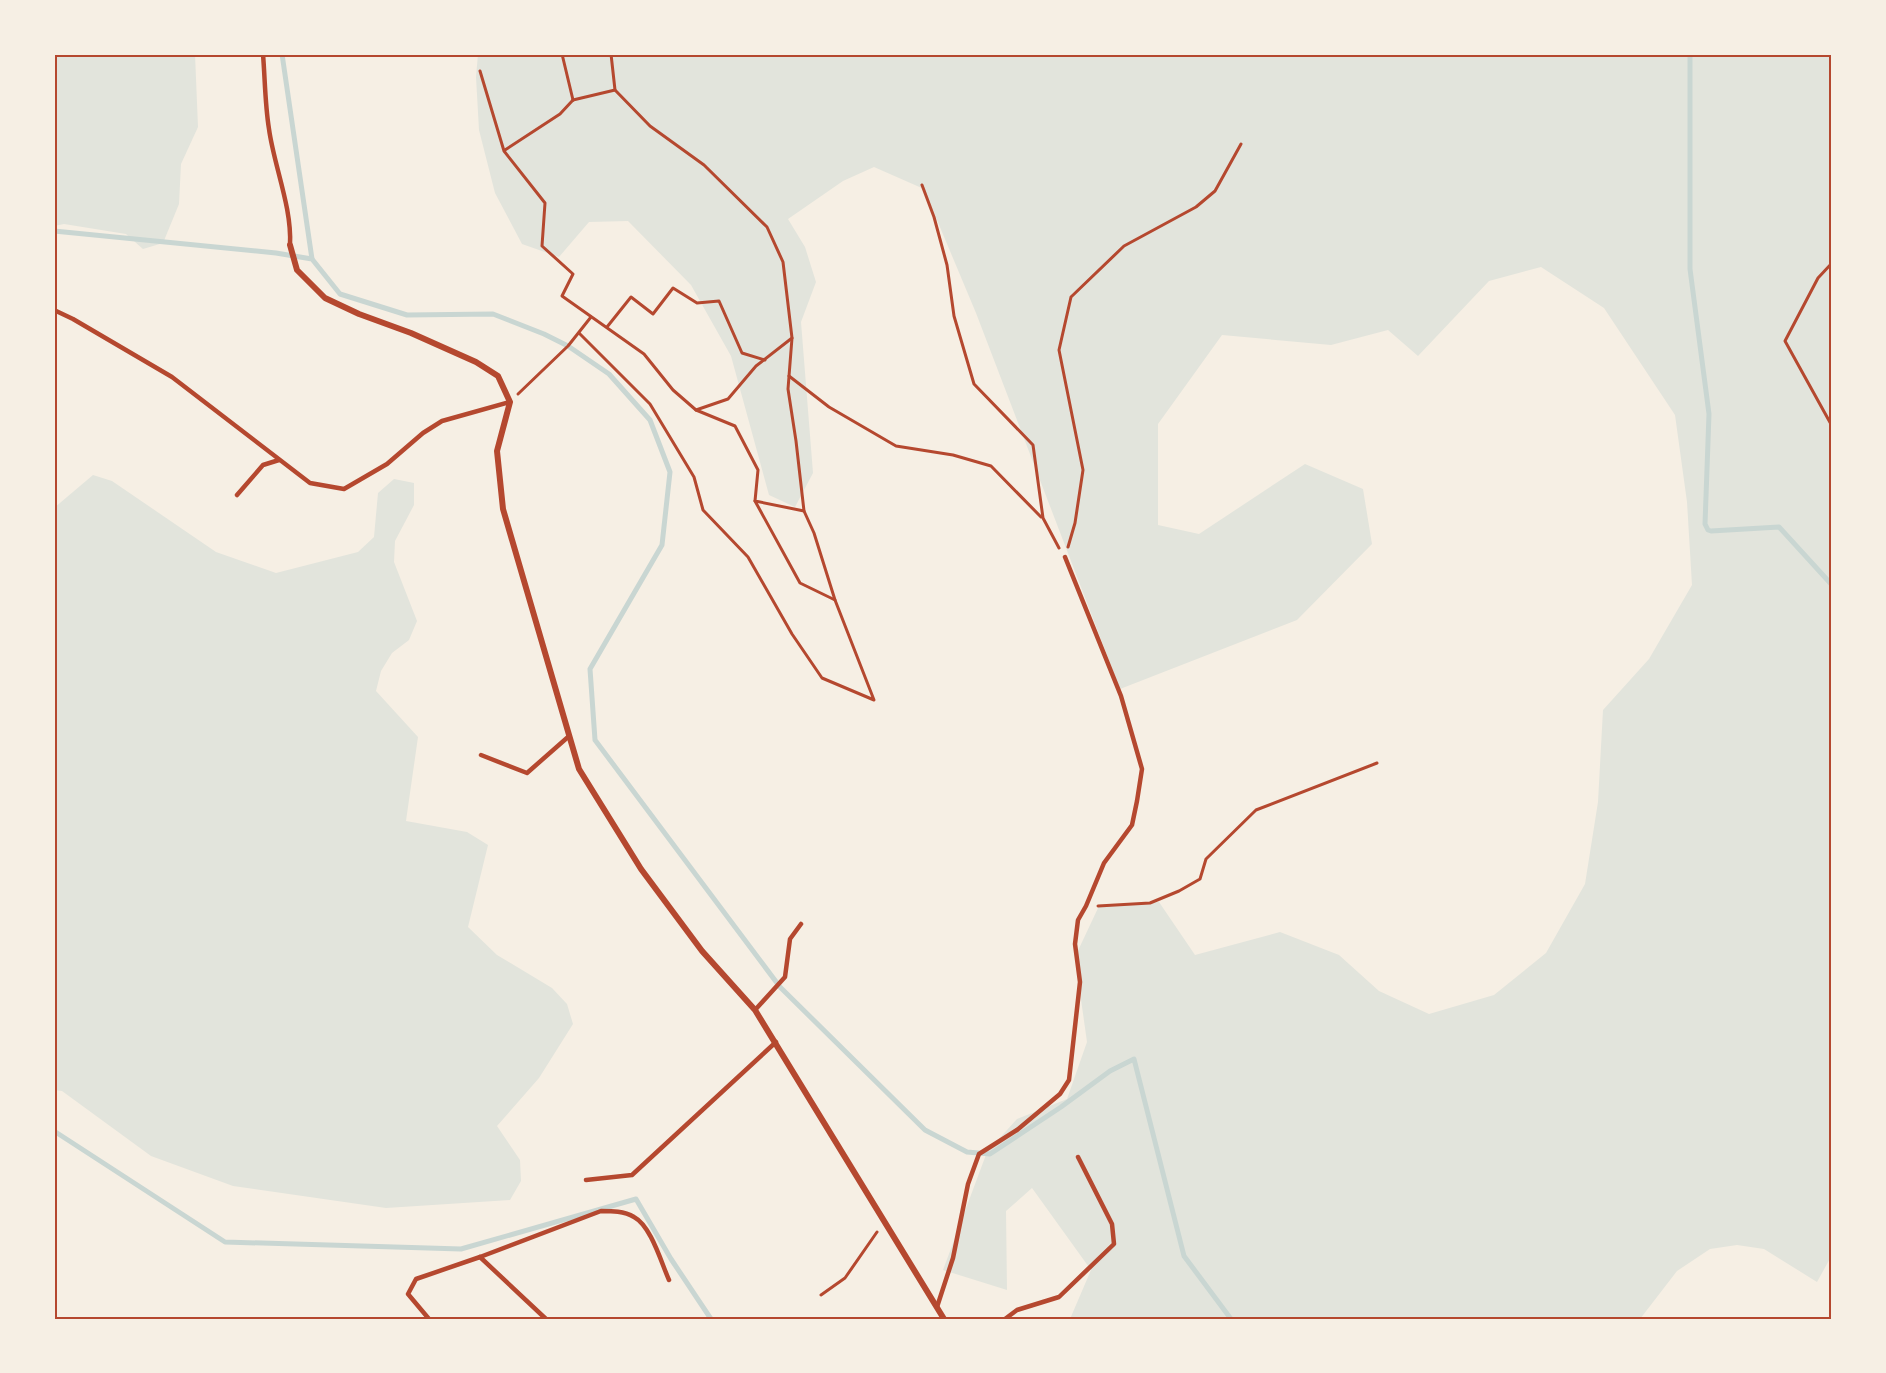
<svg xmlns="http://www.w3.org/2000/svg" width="1886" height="1373" viewBox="0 0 1886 1373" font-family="Georgia,serif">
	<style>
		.green { fill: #e2e4dc }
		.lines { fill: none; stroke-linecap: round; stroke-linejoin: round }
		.stream { stroke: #c9d6d2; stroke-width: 5 }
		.path { stroke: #b5482f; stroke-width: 3 }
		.service { stroke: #b5482f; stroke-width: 4.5 }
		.minor { stroke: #b5482f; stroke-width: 6 }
		.neatline { fill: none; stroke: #b5482f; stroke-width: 2 }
	</style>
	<rect width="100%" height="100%" fill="#f6efe4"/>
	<g class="green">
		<polygon points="54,54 195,54 198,127 181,164 179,204 163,243 143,249 126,234 64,224 54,226"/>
		<polygon points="478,54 1832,54 1832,1255 1817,1282 1764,1249 1737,1245 1710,1249 1677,1271 1640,1319 1070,1319 1091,1270 1032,1188 1006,1211 1007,1290 943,1270 987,1152 1017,1119 1067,1099 1087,1042 1075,957 1099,906 1159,902 1195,955 1280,932 1339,955 1379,991 1429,1014 1494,995 1546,953 1585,884 1598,802 1603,710 1649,659 1692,585 1687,502 1675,415 1604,308 1541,267 1489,281 1418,356 1388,330 1331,345 1222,335 1158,424 1158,525 1199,534 1305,464 1363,489 1372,544 1297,620 1120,689 976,313 924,189 874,167 843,181 788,219 805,247 816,282 801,322 813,473 795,507 769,495 731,356 691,285 628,221 589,222 559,257 522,244 495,193 479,130 476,77"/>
		<polygon points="93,475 112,481 216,552 276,573 358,552 374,537 378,493 394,479 414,483 414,505 395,541 394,562 417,621 409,640 392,653 381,671 376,691 418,737 406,821 467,832 488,845 468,927 497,955 552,988 567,1004 573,1024 539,1078 497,1126 520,1160 521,1181 510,1200 386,1208 233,1186 151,1156 62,1091 54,1090 54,508"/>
	</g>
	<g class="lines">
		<g class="stream">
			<polyline points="282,54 312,259"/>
			<polyline points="1690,54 1690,269 1709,414 1705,524 1708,530 1711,531 1779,527 1832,585"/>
			<polyline points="54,231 276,253 312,259 340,294 407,315 493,314 544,334 568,346 609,374 650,420 670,472 662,545 590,669 595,740 780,987 925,1130 967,1152 990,1154 1061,1107 1110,1071 1134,1059 1184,1256 1231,1319"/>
			<polyline points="54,1131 225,1242 461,1249 636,1199 671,1259 711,1319"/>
		</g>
		<g class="path">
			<polyline points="562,54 573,100"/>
			<polyline points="480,71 504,151 545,203 542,246 573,274 562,296 644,354 673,390 696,410 728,399 756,366 792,338 783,262 767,227 704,165 650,126 615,90 611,54"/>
			<polyline points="573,100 615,90"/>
			<polyline points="505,150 560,114 573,100"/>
			<polyline points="922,185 934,217 947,265 954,316 974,384 1033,445 1043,518 1059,548"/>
			<polyline points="1832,263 1818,278 1785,341 1832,426"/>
			<polyline points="607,327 631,297 653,314 673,288 697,303 719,301 742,353 765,360"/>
			<polyline points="579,333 650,404 694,477 703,510 748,557 792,634 822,678 874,700 835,600 814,533 804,511"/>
			<polyline points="789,376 829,407 896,446 953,455 991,466 1041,517"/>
			<polyline points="518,394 568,346 591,317"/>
			<polyline points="696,410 735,426 758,470 755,501 804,511 796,441 788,389 792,338"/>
			<polyline points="755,501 800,583 835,600"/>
			<polyline points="1068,547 1075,523 1083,470 1059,350 1071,297 1124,246 1196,207 1215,191 1241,144"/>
			<polyline points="1098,906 1150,903 1179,891 1200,879 1206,859 1256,810 1377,763"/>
			<polyline points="821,1295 845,1278 877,1232"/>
		</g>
		<g class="service">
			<path d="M263,54C265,79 265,105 269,129C274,166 292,207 290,245"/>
			<polyline points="54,310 73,319 172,377 310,483 344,489 387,464 423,433 442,421 510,402"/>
			<polyline points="237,495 263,465 279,460"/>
			<polyline points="481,755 527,773 568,737"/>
			<polyline points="755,1010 785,977 790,939 801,924"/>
			<polyline points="586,1180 632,1175 776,1042"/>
			<polyline points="480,1257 546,1319"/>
			<polyline points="937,1307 953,1258 968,1184 979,1154 1017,1130 1060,1094 1069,1080 1080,982 1075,944 1078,920 1086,906 1104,863 1132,825 1137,801 1142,769 1121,696 1065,557"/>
			<path d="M429,1319L408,1294L416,1279L480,1257L601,1211C612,1211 624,1211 634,1217C651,1226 661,1262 669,1280"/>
			<polyline points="1005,1319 1017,1310 1059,1297 1114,1244 1112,1224 1078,1157"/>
		</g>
		<polyline class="minor" points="290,245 297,270 325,298 359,314 411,333 476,362 498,376 510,402 497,451 503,509 579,769 641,869 702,951 755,1010 944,1319"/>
	</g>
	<rect width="1886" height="1373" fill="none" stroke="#f6efe4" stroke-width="111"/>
	<rect x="56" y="56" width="1774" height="1262" class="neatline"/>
</svg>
